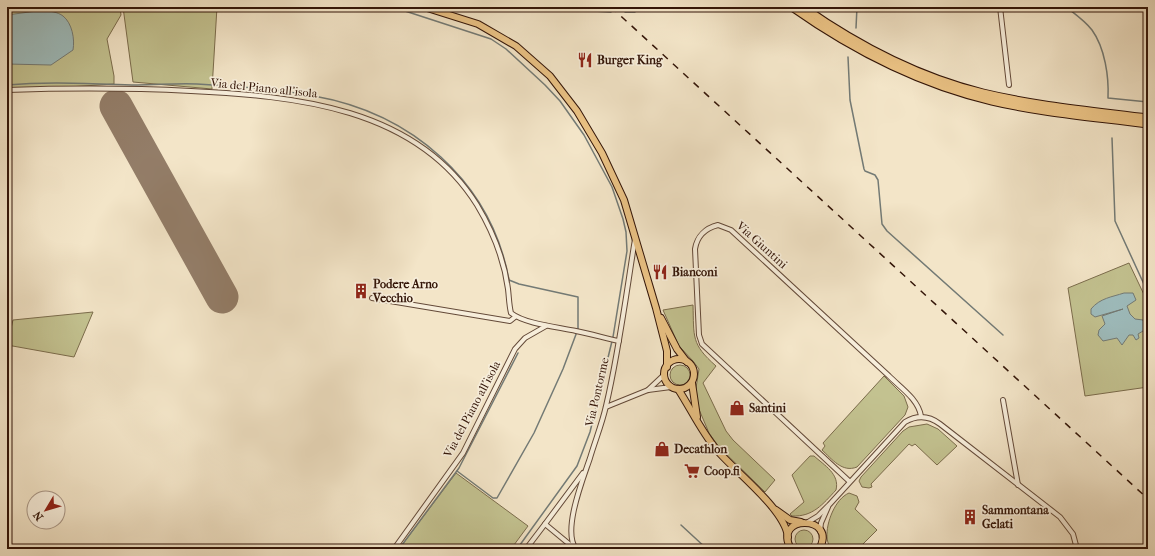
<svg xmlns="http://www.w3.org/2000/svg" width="1155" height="556" viewBox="0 0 1155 556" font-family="'IM FELL French Canon',serif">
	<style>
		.green { fill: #c3c290; stroke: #7b6c4c }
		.water { fill: #9ebdbe; stroke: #737a75 }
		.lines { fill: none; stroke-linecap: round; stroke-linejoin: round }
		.stream { stroke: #737a75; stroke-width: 1.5 }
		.runway { stroke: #937d68; stroke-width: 33 }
		.street-casing { stroke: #634938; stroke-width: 6 }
		.primary-casing { stroke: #331508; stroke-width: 8 }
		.highway-casing { stroke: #331508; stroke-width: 9 }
		.street { stroke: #f7eedb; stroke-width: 4 }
		.primary { stroke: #eac284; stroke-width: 6 }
		.highway { stroke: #eac284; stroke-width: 7 }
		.rail { stroke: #331508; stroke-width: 1.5; stroke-dasharray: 7 7; stroke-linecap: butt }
		.labels { text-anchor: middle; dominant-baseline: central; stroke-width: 3.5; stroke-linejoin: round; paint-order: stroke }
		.poi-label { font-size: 12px; font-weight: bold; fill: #331508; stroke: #f7eedb; text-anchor: start }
		.street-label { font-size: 12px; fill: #331508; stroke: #f7eedb }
	</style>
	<rect width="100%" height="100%" fill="#f3e5c8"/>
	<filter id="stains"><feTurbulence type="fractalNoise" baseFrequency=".005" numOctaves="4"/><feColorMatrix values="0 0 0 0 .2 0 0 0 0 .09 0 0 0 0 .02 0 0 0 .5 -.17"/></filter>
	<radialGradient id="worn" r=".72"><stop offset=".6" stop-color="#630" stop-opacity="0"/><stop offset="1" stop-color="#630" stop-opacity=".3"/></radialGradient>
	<g class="green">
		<polygon points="7,7 120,7 121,15 107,39 114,76 114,84 7,91"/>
		<polygon points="123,7 217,7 212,89 133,82"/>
		<polygon points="1129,263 1148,303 1148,387 1085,396 1068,288"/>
		<path d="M693,305C694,337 691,344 716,366L703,383L726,431L733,440L775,480L765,492L719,447L709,433L698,407L696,388L699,369L693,361L679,346L663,310Z"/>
		<polygon points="93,312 74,357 7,345 13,320"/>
		<circle cx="680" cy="375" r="10"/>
		<path d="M884,376L904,396L908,407L905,415L857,467C842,473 832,459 822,450L825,446L823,443Z"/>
		<polygon points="927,424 938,429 957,446 937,465 915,444 912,446 909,444 871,484 872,487 869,488 862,487 859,481 861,477 903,431 909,427"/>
		<path d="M810,456H814C824,465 840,474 836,490C823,504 813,517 792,516L790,514L804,502L792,475Z"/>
		<polygon points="456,473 528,526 511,549 407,549 402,545"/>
		<path d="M849,493L857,496L859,502L855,509L877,530L858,549H830C829,545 827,541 827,537C826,523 835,499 849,493Z"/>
		<circle cx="804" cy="539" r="9"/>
	</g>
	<g class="water">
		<path d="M44,10C49,11 58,12 63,16C72,23 75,39 73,50L51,65L7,64V15Z"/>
		<path d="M1124,293H1133L1136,300L1127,306L1130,314L1135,319L1143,320L1148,328L1138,334L1139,338L1136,340L1133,335H1129L1122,345L1117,338L1103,341L1098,335L1099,330L1105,324L1102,316L1123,309L1095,317L1091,314V309C1100,298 1112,297 1124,293Z"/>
	</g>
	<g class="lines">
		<g class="stream">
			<polyline points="382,7 402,10 491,39 506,49 545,85 560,101 584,135 612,187 623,219 626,232 627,251 613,337 590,432 577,466 517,549"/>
			<polyline points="569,7 575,10 611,12"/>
			<path d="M1066,7C1075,14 1085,21 1092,30C1105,48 1109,77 1108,98L1148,102"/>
			<polyline points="644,11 674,7"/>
			<polyline points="625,12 635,12"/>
			<polyline points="856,28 857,7"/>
			<polyline points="848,57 850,100 864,169 865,171 875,175 878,180 882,224 887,231 1003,335"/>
			<path d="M7,85C50,81 94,84 137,85C157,85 177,83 197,84C236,86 276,89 314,96C411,113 491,181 509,280L519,284L578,297V329L563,369L534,433L497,498H493L457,471"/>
			<polyline points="1112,138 1115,221 1148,293"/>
			<polyline points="681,525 707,549"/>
			<polyline points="401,546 405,549"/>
			<polyline points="399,549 459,468 518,353"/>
		</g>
		<polyline class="runway" points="116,106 222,297"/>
		<defs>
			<g id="street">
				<polyline points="1000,7 1009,85"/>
				<path d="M7,90C68,88 130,88 191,91C295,96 416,107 477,205C492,230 504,259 508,289C509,297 509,305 511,313C525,324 558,327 576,331C591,334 605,338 619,341"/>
				<polyline points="372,298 510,321 515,317"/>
				<polyline points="648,390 665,374"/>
				<polyline points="1003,400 1018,485"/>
				<polyline points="606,407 648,390 671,387"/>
				<path d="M849,481L702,344L699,335L695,249C697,236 706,228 718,225L731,230L889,376C901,388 918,399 921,416"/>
				<path d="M808,522L818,516L829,505L905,422C917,415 928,415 940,424L1060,517L1073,534L1077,549"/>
				<polyline points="820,531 821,523 828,507"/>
				<polyline points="574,548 545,524 583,473"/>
				<polyline points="394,549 463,453 515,349 525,338 546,326"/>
				<polyline points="526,549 545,524"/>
				<path d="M576,549C562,531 583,479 590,458C595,441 602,424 606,406C619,351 626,295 635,239"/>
			</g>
			<g id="primary">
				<polyline points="424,7 478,24 516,46 550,76 577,111 602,153 624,200 656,308 667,351 667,367"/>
				<polyline points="661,318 677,349 687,362"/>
				<circle cx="679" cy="374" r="15"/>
				<polyline points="692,383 697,417"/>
				<path d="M678,389C691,409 701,431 716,449C734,471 785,509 788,537"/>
				<polyline points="776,510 790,520 801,522"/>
				<path d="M791,549C771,514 839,515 819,549"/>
			</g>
			<g id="highway">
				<path d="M792,7C853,50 919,84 992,101C1043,113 1096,117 1148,124"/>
				<path d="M803,7C857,45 918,77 983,93C1037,106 1093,111 1148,118"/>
			</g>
		</defs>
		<use href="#street" class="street-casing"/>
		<use href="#primary" class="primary-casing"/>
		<use href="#highway" class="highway-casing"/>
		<use href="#street" class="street"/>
		<use href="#primary" class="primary"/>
		<use href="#highway" class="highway"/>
		<polyline class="rail" points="611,7 1148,499"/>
	</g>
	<defs>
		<symbol id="restaurant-bare" viewBox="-9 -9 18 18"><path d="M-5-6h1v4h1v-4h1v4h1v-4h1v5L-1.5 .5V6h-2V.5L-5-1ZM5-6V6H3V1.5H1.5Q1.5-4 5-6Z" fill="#8f2418" stroke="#f7eedb" stroke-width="2.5" paint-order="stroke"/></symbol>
		<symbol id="building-bare" viewBox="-9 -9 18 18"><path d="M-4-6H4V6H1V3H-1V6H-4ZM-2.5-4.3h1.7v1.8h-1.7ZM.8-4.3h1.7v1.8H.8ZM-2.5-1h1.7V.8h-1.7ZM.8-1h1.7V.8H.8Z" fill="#8f2418" stroke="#f7eedb" stroke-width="2.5" paint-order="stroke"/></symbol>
		<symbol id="shop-bare" viewBox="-9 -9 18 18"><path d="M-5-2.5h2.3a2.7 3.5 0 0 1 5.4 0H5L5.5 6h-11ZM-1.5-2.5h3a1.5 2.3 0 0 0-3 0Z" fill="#8f2418" stroke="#f7eedb" stroke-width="2.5" paint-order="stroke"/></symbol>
		<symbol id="supermarket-bare" viewBox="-9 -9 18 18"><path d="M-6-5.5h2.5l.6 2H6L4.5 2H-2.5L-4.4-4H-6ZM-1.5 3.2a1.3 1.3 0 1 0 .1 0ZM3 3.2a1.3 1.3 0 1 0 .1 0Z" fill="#8f2418" stroke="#f7eedb" stroke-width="2.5" paint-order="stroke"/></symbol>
	</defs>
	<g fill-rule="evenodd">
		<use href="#restaurant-bare" x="574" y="49" width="22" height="22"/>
		<use href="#restaurant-bare" x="649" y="261" width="22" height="22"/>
		<use href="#building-bare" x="350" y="280" width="22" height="22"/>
		<use href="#shop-bare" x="726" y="397" width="22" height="22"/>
		<use href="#shop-bare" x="651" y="438" width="22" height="22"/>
		<use href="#supermarket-bare" x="681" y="460" width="22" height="22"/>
		<use href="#building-bare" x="959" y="506" width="22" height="22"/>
	</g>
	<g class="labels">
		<g class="poi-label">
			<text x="597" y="60">Burger King</text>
			<text x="672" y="272">Bianconi</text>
			<text x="373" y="284">Podere Arno<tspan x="373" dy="14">Vecchio</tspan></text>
			<text x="749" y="408">Santini</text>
			<text x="674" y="449">Decathlon</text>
			<text x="704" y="471">Coop.fi</text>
			<text x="982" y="510">Sammontana<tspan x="982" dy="14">Gelati</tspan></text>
		</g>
		<g class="street-label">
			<text transform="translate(264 88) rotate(6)">Via del Piano all'isola</text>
			<text transform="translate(762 245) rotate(42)">Via Giuntini</text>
			<text transform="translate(597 392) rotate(-77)">Via Pontorme</text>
			<text transform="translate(472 409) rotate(-62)">Via del Piano all'isola</text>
		</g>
	</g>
	<rect width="1155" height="556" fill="none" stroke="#f3e5c8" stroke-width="24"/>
	<rect x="8" y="8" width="1139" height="540" fill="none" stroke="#331508" stroke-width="2"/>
	<rect x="12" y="12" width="1131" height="532" fill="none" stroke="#331508"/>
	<g transform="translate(46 510) rotate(232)"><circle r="19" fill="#f7eedb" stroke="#a99787"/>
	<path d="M0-3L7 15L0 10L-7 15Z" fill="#8f2418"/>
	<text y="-6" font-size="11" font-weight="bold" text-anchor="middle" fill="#331508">N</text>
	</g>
	<rect width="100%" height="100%" filter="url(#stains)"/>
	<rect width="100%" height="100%" fill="url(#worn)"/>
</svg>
